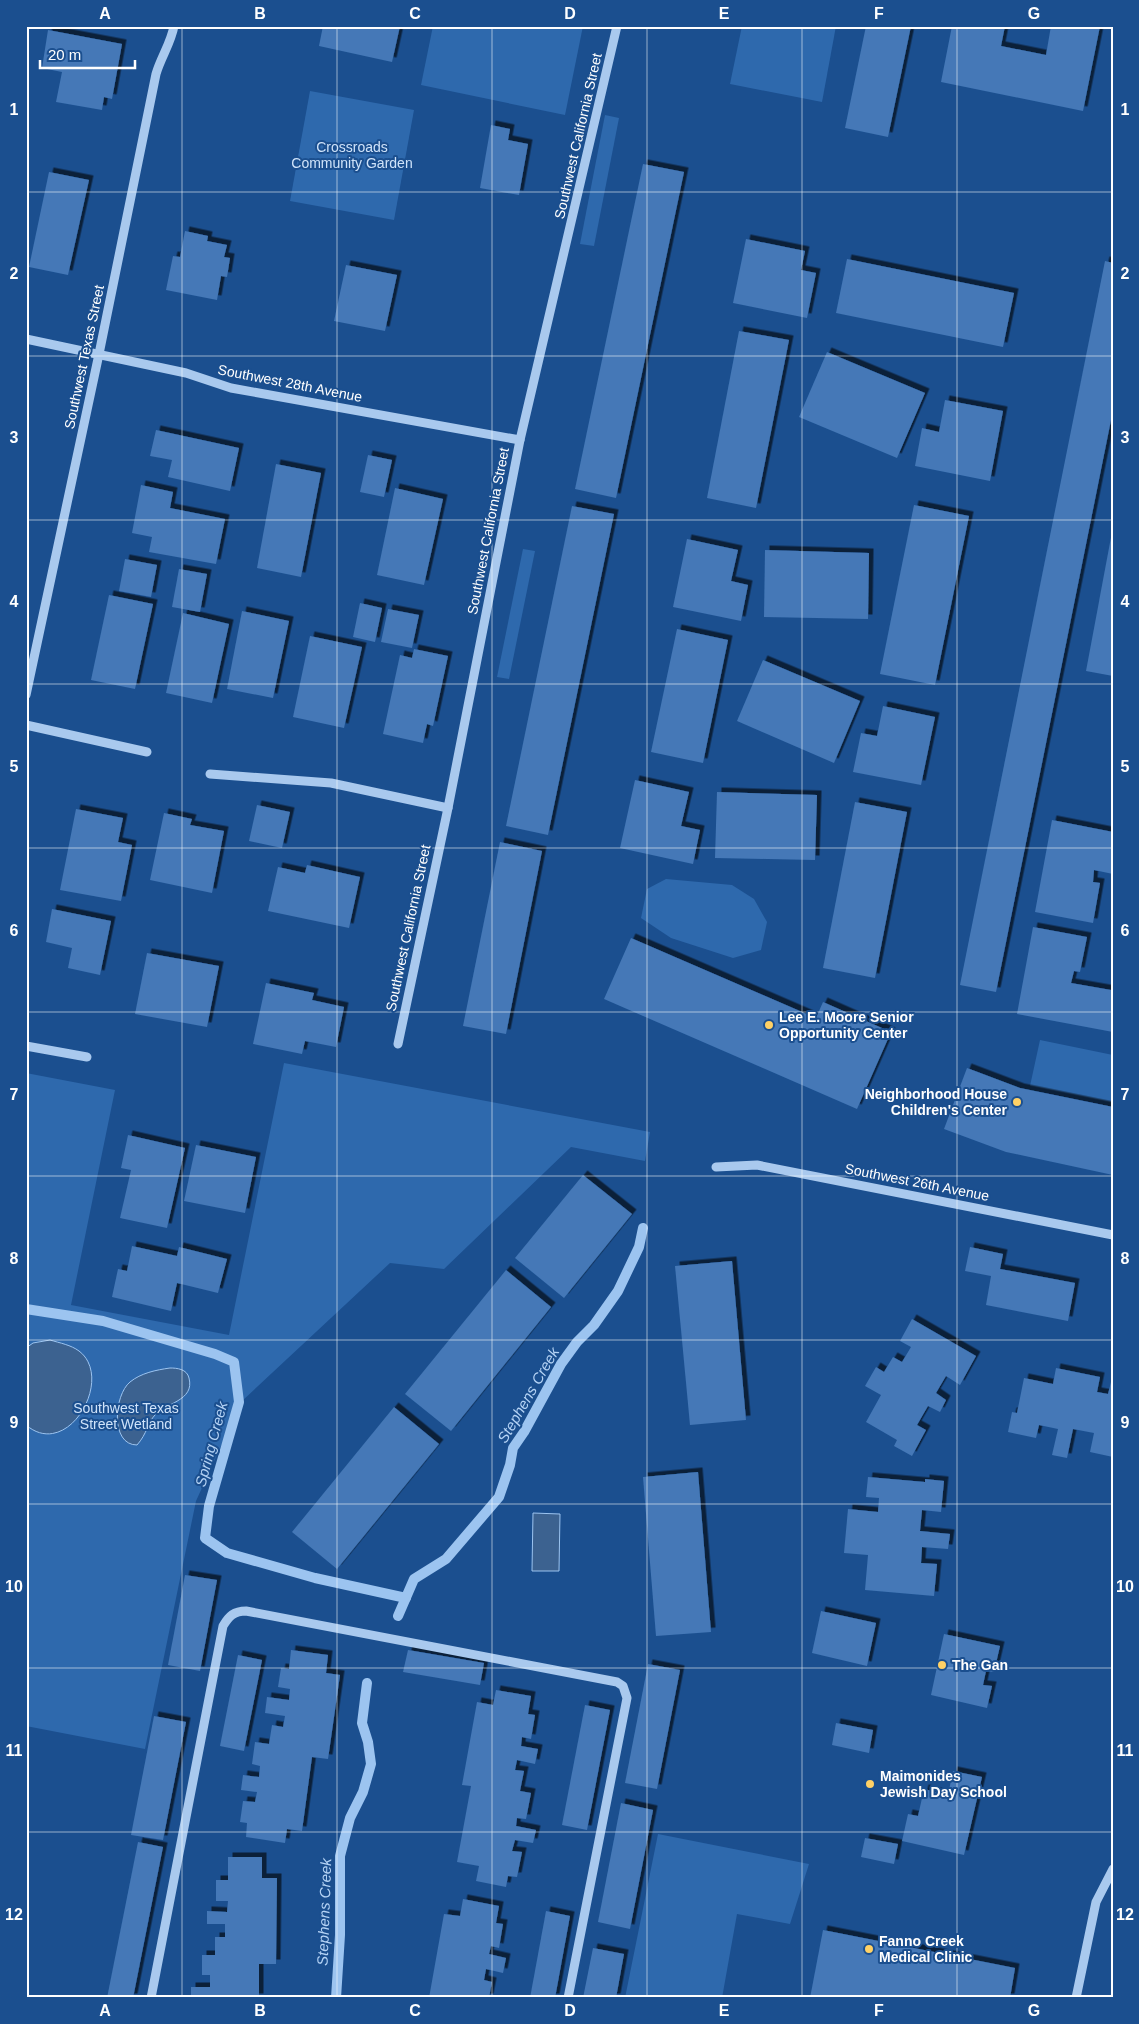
<svg xmlns="http://www.w3.org/2000/svg" width="1139" height="2024" viewBox="0 0 1139 2024" font-family="Arial,sans-serif">
	<style>
		.green { fill: #2e69ad }
		.water { fill: #3c6290; stroke: #9cc4f0 }
		.lines { fill: none; stroke-linecap: round; stroke-linejoin: round }
		.stream { stroke: #9cc4f0; stroke-width: 10 }
		.building { fill: #4478b7; filter: url(#shadow) }
		.minor { stroke: #a9c9ee; stroke-width: 9 }
		.grid { fill: none; stroke: #fff; stroke-width: 1; stroke-opacity: 0.55 }
		.poi-dot { fill: #ffd166; stroke: #1b4f8f; stroke-width: 2 }
		.labels { text-anchor: middle; dominant-baseline: central; stroke-width: 4; stroke-linejoin: round; paint-order: stroke }
		.street-label { font-size: 14px; fill: #fff; stroke: #1b4f8f }
		.park-label { font-size: 14px; fill: #cfe3fa; stroke: #1b4f8f }
		.poi-label { font-size: 14px; font-weight: bold; fill: #fff; stroke: #1b4f8f; text-anchor: start }
		.water-label { font-size: 15px; font-style: italic; fill: #b5d3f5; stroke: #1b4f8f }
		.neatline { fill: none; stroke: #fff; stroke-width: 2 }
		.grid-label { font-size: 16px; text-anchor: middle; font-weight: bold; fill: #fff }
	</style>
	<defs>
		<filter id="shadow"><feDropShadow dx="4.5" dy="-4.5" stdDeviation="0" flood-color="#0009"/></filter>
	</defs>
	<rect width="100%" height="100%" fill="#1b4f8f"/>
	<g class="green">
		<polygon points="433,26 583,26 565,115 421,85"/>
		<polygon points="742,26 836,26 822,102 730,84"/>
		<polygon points="310,91 414,110 394,220 290,201"/>
		<polygon points="605,115 619,118 594,246 580,244"/>
		<polygon points="523,549 535,551 509,679 497,677"/>
		<polygon points="666,879 732,885 754,899 767,922 761,950 733,958 671,938 641,918 647,889"/>
		<polygon points="1040,1040 1113,1055 1113,1103 1030,1086"/>
		<polygon points="284,1063 650,1132 645,1161 571,1147 444,1269 390,1263 241,1402 196,1501 145,1749 26,1726 26,1073 115,1090 71,1305 229,1335"/>
		<polygon points="658,1834 809,1864 790,1924 737,1914 722,1998 625,1998"/>
	</g>
	<g class="water">
		<path d="M50,1340C60,1343 71,1345 79,1351C115,1378 68,1461 26,1425V1348L33,1343Z"/>
		<path d="M170,1368C177,1368 187,1369 189,1378C195,1401 165,1403 155,1415C148,1422 147,1434 137,1445C110,1445 114,1395 130,1382C141,1373 156,1370 170,1368Z"/>
		<polygon points="533,1513 560,1514 559,1571 532,1571"/>
	</g>
	<g class="lines">
		<g class="stream">
			<polyline points="26,1309 103,1321 215,1354 234,1362 239,1402 209,1506 205,1538 227,1553 315,1578 406,1598"/>
			<polyline points="398,1616 414,1579 446,1559 499,1497 510,1465 513,1448 524,1432 561,1364 577,1342 594,1325 618,1291 639,1247 643,1228"/>
			<polyline points="336,1998 340,1935 340,1856 350,1818 363,1792 371,1764 368,1742 362,1723 367,1683"/>
		</g>
	</g>
	<g class="building">
		<polygon points="323,26 400,26 392,62 319,46"/>
		<polygon points="866,26 911,26 888,137 845,128"/>
		<polygon points="952,26 1005,26 1001,46 1046,55 1051,26 1100,26 1083,111 941,82"/>
		<polygon points="48,30 122,44 112,99 104,97 102,110 56,102 62,72 42,68"/>
		<polygon points="491,125 510,129 508,140 528,144 519,195 480,188"/>
		<polygon points="643,164 684,172 616,498 575,489"/>
		<polygon points="49,172 89,180 68,275 29,267"/>
		<polygon points="185,231 208,236 207,241 227,245 224,257 230,258 227,277 221,276 217,300 166,290 173,256 180,257"/>
		<polygon points="746,239 805,251 801,270 816,273 807,318 733,303"/>
		<polygon points="847,259 1014,293 1003,347 836,313"/>
		<polygon points="1105,261 1113,263 1113,410 996,992 960,985"/>
		<polygon points="346,265 397,275 385,331 334,321"/>
		<polygon points="739,331 789,340 756,508 707,498"/>
		<polygon points="827,352 925,393 897,458 799,417"/>
		<polygon points="945,400 1003,411 990,481 915,466 922,428 939,432"/>
		<polygon points="156,430 239,448 230,491 168,477 172,460 150,456"/>
		<polygon points="368,455 392,460 384,497 360,492"/>
		<polygon points="276,464 321,473 301,577 257,568"/>
		<polygon points="141,485 173,492 170,508 225,519 216,564 149,552 152,537 132,533"/>
		<polygon points="395,488 443,499 424,585 377,575"/>
		<polygon points="914,505 969,516 935,685 880,674"/>
		<polygon points="572,506 614,514 548,835 506,826"/>
		<polygon points="1112,532 1113,532 1113,676 1086,671"/>
		<polygon points="687,539 738,550 731,581 748,585 741,621 673,607"/>
		<polygon points="765,550 869,553 868,619 764,617"/>
		<polygon points="125,559 157,565 151,597 119,591"/>
		<polygon points="179,569 207,574 200,612 172,607"/>
		<polygon points="109,595 153,604 135,689 91,680"/>
		<polygon points="360,603 382,608 375,642 353,637"/>
		<polygon points="388,609 419,615 412,648 381,642"/>
		<polygon points="242,611 289,621 273,698 227,689"/>
		<polygon points="183,613 229,624 212,703 166,693"/>
		<polygon points="677,629 728,640 703,763 651,752"/>
		<polygon points="310,636 362,647 344,728 293,717"/>
		<polygon points="414,649 448,656 433,726 427,724 423,743 383,734 400,655 412,658"/>
		<polygon points="763,660 860,701 834,763 737,721"/>
		<polygon points="883,706 935,717 921,785 853,772 861,733 877,736"/>
		<polygon points="635,780 689,792 681,826 700,830 693,864 620,848"/>
		<polygon points="717,792 817,795 815,860 715,858"/>
		<polygon points="855,802 907,812 875,978 823,968"/>
		<polygon points="257,805 290,812 282,848 249,841"/>
		<polygon points="76,809 123,818 118,842 132,845 121,901 60,890"/>
		<polygon points="164,813 192,819 190,825 224,831 212,893 150,880"/>
		<polygon points="1052,820 1113,832 1113,874 1094,870 1093,882 1100,883 1093,923 1035,912"/>
		<polygon points="500,842 542,851 506,1034 463,1026"/>
		<polygon points="307,865 360,877 349,928 268,911 278,867 305,873"/>
		<polygon points="52,909 111,921 100,975 68,968 72,948 46,942"/>
		<polygon points="1033,927 1087,937 1080,972 1074,971 1071,983 1111,990 1113,983 1113,1032 1017,1014"/>
		<polygon points="631,938 816,1018 823,1002 891,1032 857,1109 604,999"/>
		<polygon points="147,953 219,966 207,1027 135,1014"/>
		<polygon points="266,983 314,993 312,1000 344,1007 336,1047 305,1041 302,1054 253,1044"/>
		<polygon points="967,1068 1020,1088 1113,1107 1113,1175 1006,1152 944,1129"/>
		<polygon points="128,1135 185,1148 167,1228 120,1218 131,1170 121,1168"/>
		<polygon points="196,1145 256,1157 245,1213 184,1201"/>
		<polygon points="583,1175 632,1214 564,1298 515,1258"/>
		<polygon points="132,1246 177,1256 179,1247 227,1259 218,1293 177,1283 171,1311 112,1297 118,1269 127,1271"/>
		<polygon points="970,1247 1003,1254 1000,1269 1075,1283 1068,1321 986,1305 991,1276 965,1271"/>
		<polygon points="732,1261 746,1420 690,1425 675,1266"/>
		<polygon points="506,1270 551,1307 451,1431 405,1394"/>
		<polygon points="912,1319 976,1356 960,1385 946,1376 936,1393 946,1400 940,1412 928,1406 917,1425 926,1430 912,1456 894,1446 897,1440 866,1422 881,1395 865,1386 876,1367 884,1372 893,1357 902,1362 911,1347 900,1341"/>
		<polygon points="1056,1368 1100,1377 1097,1392 1108,1394 1111,1382 1113,1382 1113,1457 1090,1452 1094,1433 1073,1429 1067,1458 1052,1455 1058,1429 1039,1425 1036,1438 1008,1432 1012,1412 1017,1413 1024,1378 1053,1384"/>
		<polygon points="394,1407 439,1444 337,1569 292,1532"/>
		<polygon points="698,1472 711,1632 656,1636 643,1477"/>
		<polygon points="868,1477 925,1482 925,1479 944,1481 941,1512 922,1510 920,1531 950,1534 948,1549 922,1547 921,1563 937,1564 934,1596 865,1590 868,1555 844,1553 848,1509 878,1512 879,1498 866,1497"/>
		<polygon points="185,1575 217,1580 200,1671 168,1665"/>
		<polygon points="821,1611 876,1623 867,1666 812,1653"/>
		<polygon points="944,1634 1000,1646 994,1672 986,1671 983,1685 992,1686 987,1708 931,1695"/>
		<polygon points="291,1650 328,1655 326,1673 340,1675 328,1759 312,1757 302,1831 287,1829 285,1843 246,1837 247,1823 240,1822 243,1801 255,1802 257,1792 241,1790 243,1775 259,1777 260,1766 252,1764 255,1742 269,1744 272,1725 283,1727 285,1716 265,1713 267,1697 289,1700 290,1689 278,1687 281,1668 289,1669"/>
		<polygon points="408,1650 484,1663 480,1685 403,1672"/>
		<polygon points="238,1655 262,1660 244,1751 220,1746"/>
		<polygon points="648,1664 680,1670 657,1789 625,1783"/>
		<polygon points="496,1690 531,1696 528,1714 535,1715 531,1739 522,1737 521,1746 538,1749 535,1764 517,1760 515,1770 524,1771 520,1791 531,1793 526,1819 517,1818 516,1826 536,1830 533,1843 515,1840 512,1851 522,1852 517,1877 508,1876 506,1887 476,1881 479,1866 457,1862 471,1786 462,1785 477,1702 493,1705"/>
		<polygon points="585,1705 610,1710 587,1830 562,1825"/>
		<polygon points="154,1716 186,1722 163,1840 131,1835"/>
		<polygon points="836,1723 873,1730 869,1753 832,1745"/>
		<polygon points="953,1771 982,1777 964,1855 902,1841 908,1814 918,1816 924,1789 948,1795"/>
		<polygon points="621,1803 653,1810 630,1929 598,1922"/>
		<polygon points="865,1838 898,1844 894,1864 861,1857"/>
		<polygon points="138,1842 163,1847 133,1998 107,1998"/>
		<polygon points="228,1857 262,1857 262,1878 277,1878 276,1964 259,1964 259,1998 191,1998 191,1987 210,1987 210,1975 202,1975 202,1955 215,1955 215,1937 225,1937 225,1924 207,1924 207,1911 227,1912 228,1901 216,1901 216,1880 228,1880"/>
		<polygon points="463,1899 499,1906 496,1923 503,1924 499,1948 491,1946 489,1954 506,1958 503,1973 486,1969 484,1980 492,1982 489,1998 429,1998 444,1914 460,1916"/>
		<polygon points="546,1911 570,1916 555,1998 530,1998"/>
		<polygon points="823,1930 1015,1968 1010,1998 810,1998"/>
		<polygon points="593,1948 624,1954 616,1998 583,1998"/>
	</g>
	<g class="lines">
		<g class="minor">
			<polyline points="26,339 186,373 231,388 520,440"/>
			<path d="M26,695L99,354L156,74C161,57 171,43 174,26"/>
			<polyline points="26,725 147,752"/>
			<polyline points="210,774 331,783 448,808"/>
			<polyline points="398,1044 448,808 520,440 617,26"/>
			<polyline points="26,1046 87,1057"/>
			<polyline points="716,1167 757,1165 1113,1235"/>
			<path d="M151,1998L223,1626C229,1616 234,1611 246,1611L617,1682L623,1686L627,1698L568,1998"/>
			<polyline points="1076,1998 1096,1902 1113,1869"/>
		</g>
	</g>
	<path class="grid" d="M182,26V1998M337,26V1998M492,26V1998M647,26V1998M802,26V1998M957,26V1998M26,192H1113M26,356H1113M26,520H1113M26,684H1113M26,848H1113M26,1012H1113M26,1176H1113M26,1340H1113M26,1504H1113M26,1668H1113M26,1832H1113"/>
	<g class="poi-dot">
		<circle cx="769" cy="1025" r="5"/>
		<circle cx="1017" cy="1102" r="5"/>
		<circle cx="942" cy="1665" r="5"/>
		<circle cx="870" cy="1784" r="5"/>
		<circle cx="869" cy="1949" r="5"/>
	</g>
	<g class="labels">
		<g class="street-label">
			<text transform="translate(578 136) rotate(-77)">Southwest California Street</text>
			<text transform="translate(84 357) rotate(-78)">Southwest Texas Street</text>
			<text transform="translate(290 383) rotate(11)">Southwest 28th Avenue</text>
			<text transform="translate(488 531) rotate(-79)">Southwest California Street</text>
			<text transform="translate(408 928) rotate(-78)">Southwest California Street</text>
			<text transform="translate(917 1182) rotate(11)">Southwest 26th Avenue</text>
		</g>
		<g class="park-label">
			<text x="352" y="147">Crossroads<tspan x="352" dy="16">Community Garden</tspan></text>
			<text x="126" y="1408">Southwest Texas<tspan x="126" dy="16">Street Wetland</tspan></text>
		</g>
		<g class="poi-label">
			<text x="779" y="1017">Lee E. Moore Senior<tspan x="779" dy="16">Opportunity Center</tspan></text>
			<text x="1007" y="1094" text-anchor="end">Neighborhood House<tspan x="1007" dy="16">Children's Center</tspan></text>
			<text x="952" y="1665">The Gan</text>
			<text x="880" y="1776">Maimonides<tspan x="880" dy="16">Jewish Day School</tspan></text>
			<text x="879" y="1941">Fanno Creek<tspan x="879" dy="16">Medical Clinic</tspan></text>
		</g>
		<g class="water-label">
			<text transform="translate(528 1395) rotate(-60)">Stephens Creek</text>
			<text transform="translate(211 1444) rotate(-75)">Spring Creek</text>
			<text transform="translate(324 1912) rotate(-88)">Stephens Creek</text>
		</g>
	</g>
	<rect width="1139" height="2024" fill="none" stroke="#1b4f8f" stroke-width="55"/>
	<path d="M40 60v8h95v-8" fill="none" stroke="#ffffff" stroke-width="2.5"/>
	<text x="48" y="60" font-size="15" fill="#ffffff" stroke="#1b4f8f" stroke-width="4" paint-order="stroke">20 m</text>
	<rect x="28" y="28" width="1084" height="1968" class="neatline"/>
	<g class="grid-label">
		<text x="105" y="19">A</text>
		<text x="260" y="19">B</text>
		<text x="415" y="19">C</text>
		<text x="570" y="19">D</text>
		<text x="724" y="19">E</text>
		<text x="879" y="19">F</text>
		<text x="1034" y="19">G</text>
		<text x="14" y="115">1</text>
		<text x="1125" y="115">1</text>
		<text x="14" y="279">2</text>
		<text x="1125" y="279">2</text>
		<text x="14" y="443">3</text>
		<text x="1125" y="443">3</text>
		<text x="14" y="607">4</text>
		<text x="1125" y="607">4</text>
		<text x="14" y="772">5</text>
		<text x="1125" y="772">5</text>
		<text x="14" y="936">6</text>
		<text x="1125" y="936">6</text>
		<text x="14" y="1100">7</text>
		<text x="1125" y="1100">7</text>
		<text x="14" y="1264">8</text>
		<text x="1125" y="1264">8</text>
		<text x="14" y="1428">9</text>
		<text x="1125" y="1428">9</text>
		<text x="14" y="1592">10</text>
		<text x="1125" y="1592">10</text>
		<text x="14" y="1756">11</text>
		<text x="1125" y="1756">11</text>
		<text x="14" y="1920">12</text>
		<text x="1125" y="1920">12</text>
		<text x="105" y="2016">A</text>
		<text x="260" y="2016">B</text>
		<text x="415" y="2016">C</text>
		<text x="570" y="2016">D</text>
		<text x="724" y="2016">E</text>
		<text x="879" y="2016">F</text>
		<text x="1034" y="2016">G</text>
	</g>
</svg>
